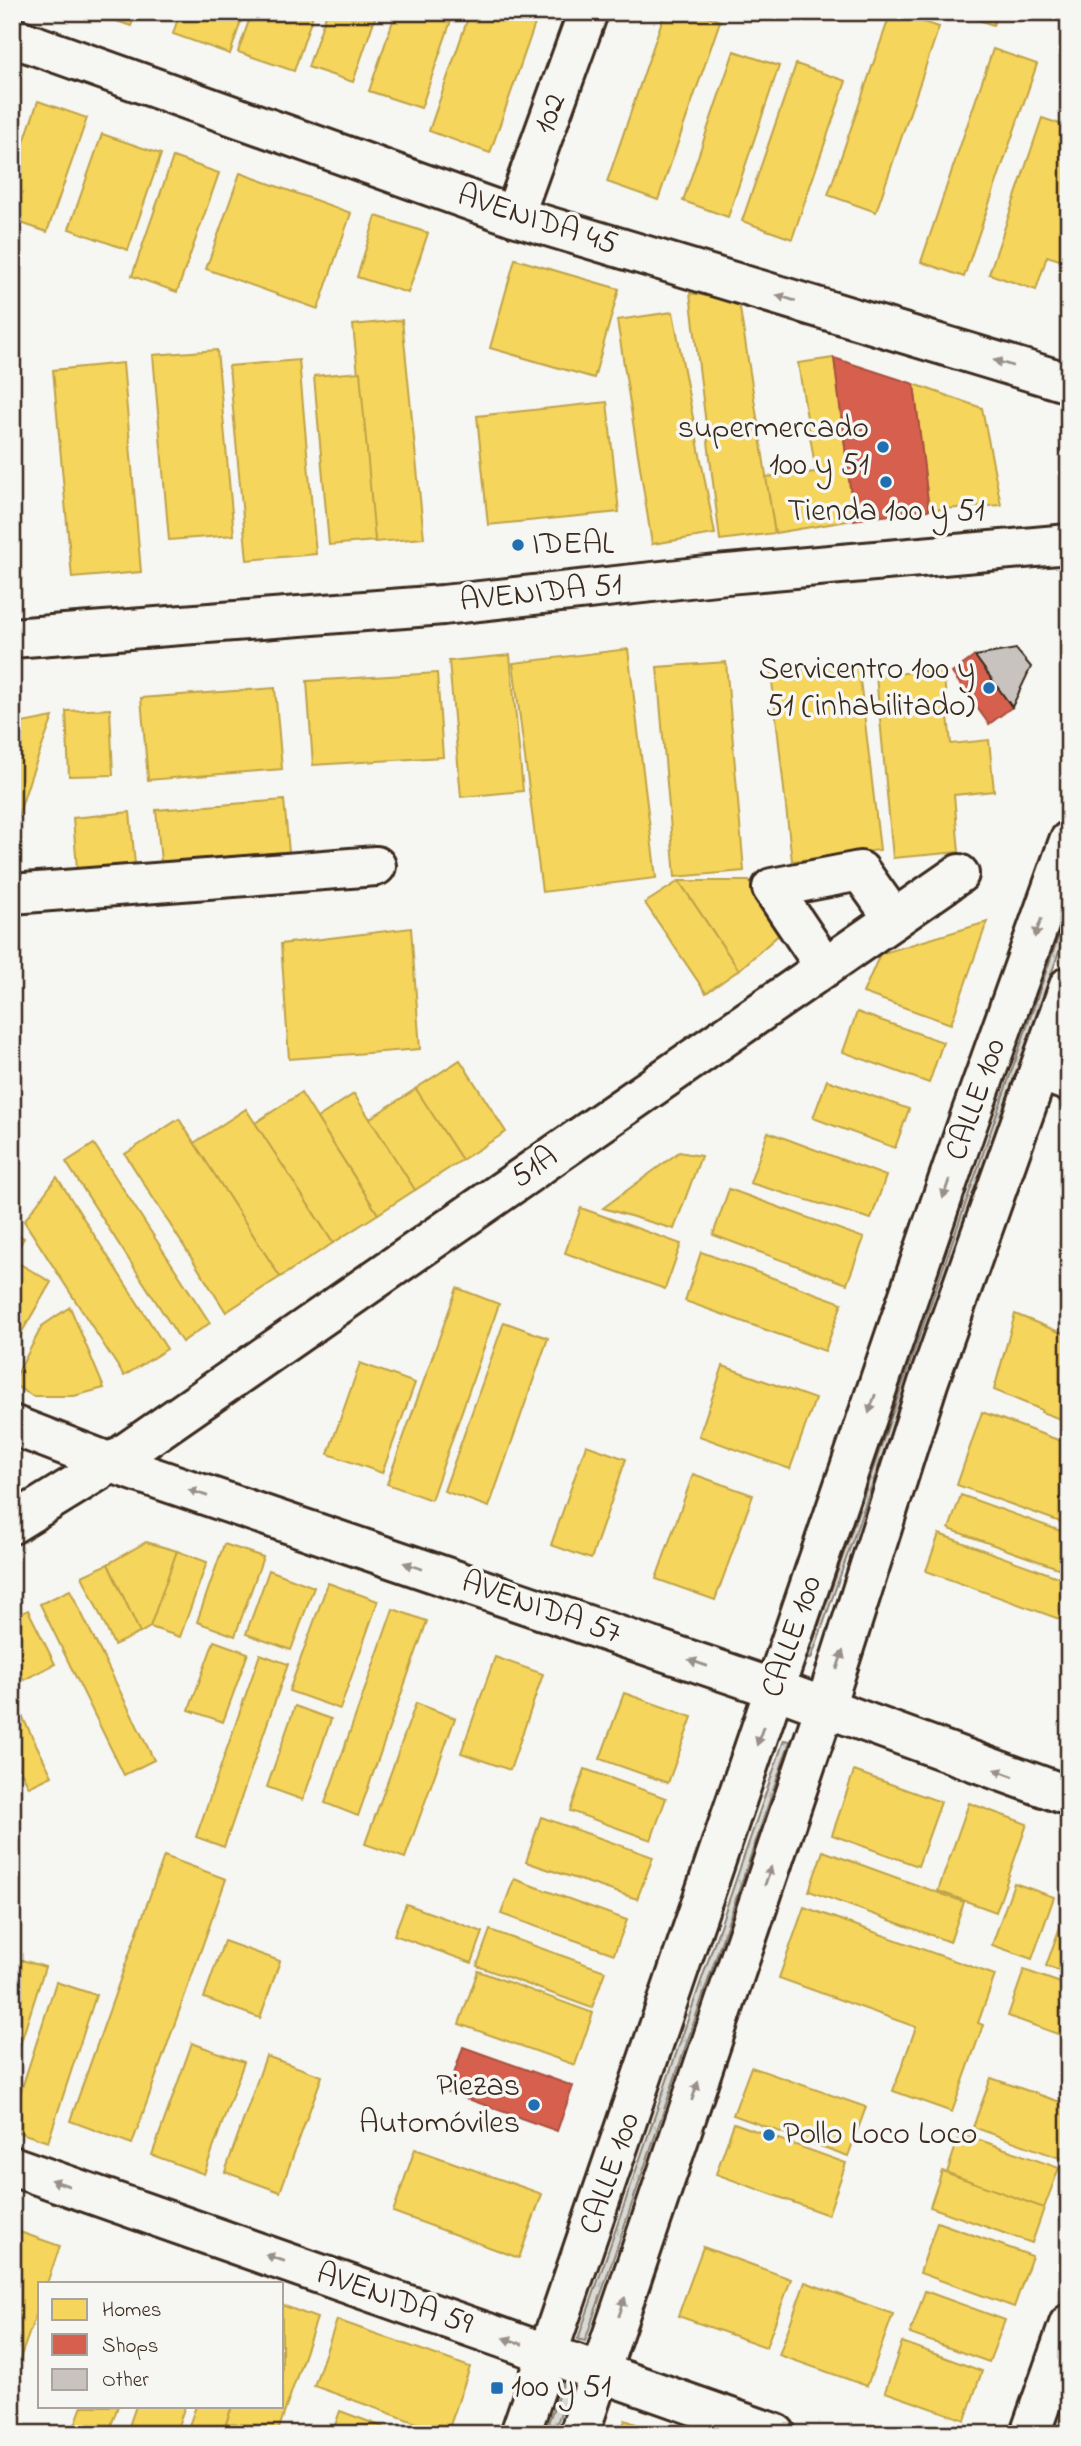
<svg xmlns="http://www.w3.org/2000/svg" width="1081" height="2446" viewBox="0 0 1081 2446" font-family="'Indie Flower',sans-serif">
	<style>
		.grass { fill: url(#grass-tufts); stroke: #8a8278; stroke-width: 2 }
		.homes { fill: #f6d55c; stroke: #bea249; stroke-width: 2 }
		.shops { fill: #d6604d; stroke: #a8503f; stroke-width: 2 }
		.building { fill: #c8c3be; stroke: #3b2a1e; stroke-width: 2 }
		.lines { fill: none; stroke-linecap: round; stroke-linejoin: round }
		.minor-casing { stroke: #3b2a1e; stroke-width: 44 }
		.major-casing { stroke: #3b2a1e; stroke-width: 44 }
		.minor { stroke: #f6f6f2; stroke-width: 38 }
		.major { stroke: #f6f6f2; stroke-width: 38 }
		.oneway { fill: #989088 }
		.poi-dot { fill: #1f6fb2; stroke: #f6f6f2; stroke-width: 2.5 }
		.labels { text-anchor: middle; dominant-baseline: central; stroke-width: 7; stroke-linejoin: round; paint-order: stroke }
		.street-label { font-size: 32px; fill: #3b2a1e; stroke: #f6f6f2 }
		.poi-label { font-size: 32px; fill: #3b2a1e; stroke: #f6f6f2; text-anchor: end }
	</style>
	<defs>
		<pattern id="grass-tufts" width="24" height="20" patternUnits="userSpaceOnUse" patternTransform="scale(1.75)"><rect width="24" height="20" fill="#dad9d3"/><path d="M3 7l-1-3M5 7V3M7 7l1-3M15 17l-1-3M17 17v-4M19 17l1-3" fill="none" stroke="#bcbab5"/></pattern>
	</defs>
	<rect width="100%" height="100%" fill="#f6f6f2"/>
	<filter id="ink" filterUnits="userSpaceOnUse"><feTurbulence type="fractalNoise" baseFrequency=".0143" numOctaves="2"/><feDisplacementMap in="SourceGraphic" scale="14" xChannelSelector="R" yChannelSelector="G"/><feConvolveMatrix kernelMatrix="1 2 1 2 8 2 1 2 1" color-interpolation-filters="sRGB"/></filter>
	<g filter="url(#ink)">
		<g class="grass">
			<polygon points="1069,906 1069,923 811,1659 807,1659"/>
			<polygon points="784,1740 790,1741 585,2341 578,2339"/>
			<polygon points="563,2383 571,2385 553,2434 544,2434"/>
		</g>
		<g class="homes">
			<polygon points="91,12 136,12 131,26"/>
			<polygon points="180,12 244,12 230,54 173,34"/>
			<polygon points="252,12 314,12 294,71 238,52"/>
			<polygon points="327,12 377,12 353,82 308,67"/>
			<polygon points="396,12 454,12 421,108 369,91"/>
			<polygon points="470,12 539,12 490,153 429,131"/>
			<polygon points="665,12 696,12 720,21 658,200 607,182"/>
			<polygon points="891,12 939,27 876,212 828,195"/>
			<polygon points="956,12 998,12 993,25"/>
			<polygon points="993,49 1037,64 964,277 921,262"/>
			<polygon points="734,51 779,66 728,217 683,201"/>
			<polygon points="796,64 846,81 792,239 742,221"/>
			<polygon points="12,86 20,89 12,110"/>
			<polygon points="38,101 87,118 47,232 12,220 12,177"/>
			<polygon points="1042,118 1069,127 1069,263 1047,256 1036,290 989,274"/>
			<polygon points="102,134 161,154 128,250 69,229"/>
			<polygon points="173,157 219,173 177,292 132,276"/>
			<polygon points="240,173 351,213 318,309 206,269"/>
			<polygon points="376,216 428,233 408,293 357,277"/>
			<polygon points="515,259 619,289 594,378 490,348"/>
			<polygon points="690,293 739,302 775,533 720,540"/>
			<polygon points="673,312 715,534 652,544 617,320"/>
			<polygon points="402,320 424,538 375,542 353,325"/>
			<polygon points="217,350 234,535 169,540 153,355"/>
			<polygon points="834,358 854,520 775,533 766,477 816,472 798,363"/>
			<polygon points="299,360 316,554 247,560 229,366"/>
			<polygon points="123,363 141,572 72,578 53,370"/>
			<polygon points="360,372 375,541 329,545 314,376"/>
			<polygon points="914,384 982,408 1001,505 929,510"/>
			<polygon points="607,402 619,512 488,525 477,416"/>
			<polygon points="628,649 656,878 542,892 513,663"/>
			<polygon points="510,655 523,791 461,797 449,661"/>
			<polygon points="726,662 744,871 675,877 657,667"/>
			<polygon points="858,662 880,850 792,861 771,672"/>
			<polygon points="943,669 951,744 989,740 994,791 954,795 959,852 893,858 876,676"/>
			<polygon points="437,673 443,757 313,765 307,681"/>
			<polygon points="275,688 282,769 148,780 141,698"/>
			<polygon points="110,709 113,775 69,776 66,711"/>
			<polygon points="53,717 31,776 12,835 12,725"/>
			<polygon points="284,800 289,852 161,862 156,810"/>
			<polygon points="130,812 135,864 77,869 73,818"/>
			<polygon points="679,881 739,970 706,993 645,903"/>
			<polygon points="679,881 749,881 783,931 739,970"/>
			<polygon points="987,922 951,1024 863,993 880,954"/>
			<polygon points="411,928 420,1049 289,1059 281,944"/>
			<polygon points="857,1012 943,1042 929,1083 843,1052"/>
			<polygon points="460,1060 506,1132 462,1160 415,1089"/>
			<polygon points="827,1080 909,1109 895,1148 813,1118"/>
			<polygon points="416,1089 462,1160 415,1190 369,1119"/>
			<polygon points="301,1093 378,1214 333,1243 255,1123"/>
			<polygon points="354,1094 415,1190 378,1214 317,1118"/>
			<polygon points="246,1109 333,1243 280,1277 194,1143"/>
			<polygon points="179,1119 280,1277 226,1312 125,1154"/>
			<polygon points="768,1132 886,1176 871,1219 750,1183"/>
			<polygon points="94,1144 210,1323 182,1342 66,1162"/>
			<polygon points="679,1152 701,1156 674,1229 603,1208"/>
			<polygon points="57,1177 167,1349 124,1376 24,1221"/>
			<polygon points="729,1189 864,1238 847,1284 713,1235"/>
			<polygon points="581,1208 681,1244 665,1289 565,1253"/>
			<polygon points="1069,1219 1069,1247 1060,1244"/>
			<polygon points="12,1231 24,1238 12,1258"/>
			<polygon points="701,1252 842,1303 825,1351 685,1301"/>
			<polygon points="20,1264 51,1282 12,1349 12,1278"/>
			<polygon points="457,1288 499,1304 431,1500 387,1484"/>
			<polygon points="70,1307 104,1388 74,1396 33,1396 12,1384 42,1326"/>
			<polygon points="1015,1314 1069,1336 1069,1422 1041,1412 1042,1410 994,1390"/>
			<polygon points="504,1322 548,1338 489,1507 444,1491"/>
			<polygon points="360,1363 415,1383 382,1473 328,1454"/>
			<polygon points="723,1366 815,1399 790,1469 699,1436"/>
			<polygon points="982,1412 1069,1444 1069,1525 957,1485"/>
			<polygon points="586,1445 626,1459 591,1559 551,1545"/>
			<polygon points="693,1474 753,1495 715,1600 656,1579"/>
			<polygon points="961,1495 1069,1534 1069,1572 949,1529"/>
			<polygon points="939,1534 1069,1581 1069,1601 1062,1620 926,1571"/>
			<polygon points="146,1542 177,1551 150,1627 140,1633 108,1564"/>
			<polygon points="224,1544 263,1557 235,1636 197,1622"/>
			<polygon points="177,1551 207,1562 180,1637 150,1627"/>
			<polygon points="108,1564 140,1633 114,1645 82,1576"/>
			<polygon points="269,1570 314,1587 291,1650 246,1634"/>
			<polygon points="328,1583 378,1601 340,1709 289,1691"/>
			<polygon points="70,1590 154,1760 124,1775 40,1604"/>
			<polygon points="393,1609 427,1621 358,1816 325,1803"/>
			<polygon points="28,1610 55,1664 24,1680 12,1656 12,1618"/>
			<polygon points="214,1641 248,1653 223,1722 189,1710"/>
			<polygon points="260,1654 288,1664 224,1847 196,1837"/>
			<polygon points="495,1657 543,1674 510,1770 461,1753"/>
			<polygon points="624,1693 692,1717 668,1783 600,1759"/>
			<polygon points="12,1696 52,1776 29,1787 12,1754"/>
			<polygon points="416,1703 455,1718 405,1858 365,1844"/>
			<polygon points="295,1706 331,1719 303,1800 267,1787"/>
			<polygon points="585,1769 666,1798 651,1840 570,1811"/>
			<polygon points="854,1771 941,1802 918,1866 832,1835"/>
			<polygon points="969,1803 1027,1824 996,1912 938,1891"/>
			<polygon points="541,1817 653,1857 637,1899 526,1862"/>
			<polygon points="823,1851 964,1902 950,1942 809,1891"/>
			<polygon points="164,1856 226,1879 132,2144 70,2121"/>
			<polygon points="514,1879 627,1920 614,1954 501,1914"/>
			<polygon points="1014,1883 1054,1897 1032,1959 992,1945"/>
			<polygon points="1069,1902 1069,1974 1046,1966"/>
			<polygon points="406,1904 483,1932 472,1963 394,1935"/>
			<polygon points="804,1907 995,1975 978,2023 983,2025 952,2112 893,2091 916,2027 779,1978"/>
			<polygon points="490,1930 605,1971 592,2008 477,1966"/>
			<polygon points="224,1941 280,1961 260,2018 204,1998"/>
			<polygon points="12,1957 45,1967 12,2070"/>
			<polygon points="1024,1970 1069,1986 1069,2038 1008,2016"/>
			<polygon points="478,1971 593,2013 575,2065 459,2024"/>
			<polygon points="56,1982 96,1995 48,2142 12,2130 12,2119"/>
			<polygon points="192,2043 244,2062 204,2174 152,2155"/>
			<polygon points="266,2056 322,2076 280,2192 225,2172"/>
			<polygon points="751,2067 866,2107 848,2156 733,2115"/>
			<polygon points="991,2078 1069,2105 1069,2148 1065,2160 973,2127"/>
			<polygon points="734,2123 846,2163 828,2215 716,2174"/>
			<polygon points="960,2133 1059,2168 1044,2208 947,2173"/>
			<polygon points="415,2149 542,2194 519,2258 393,2212"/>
			<polygon points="942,2171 1044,2208 1032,2243 930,2207"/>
			<polygon points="937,2222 1032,2256 1014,2307 920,2273"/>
			<polygon points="17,2231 60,2246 47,2283 40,2283 40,2303 12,2381 12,2245"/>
			<polygon points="703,2247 791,2279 766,2347 678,2316"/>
			<polygon points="805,2282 893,2314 867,2386 779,2355"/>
			<polygon points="925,2291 1005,2320 989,2362 910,2334"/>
			<polygon points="282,2305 317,2318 277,2434 242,2434 225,2427 232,2406 282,2406"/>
			<polygon points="337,2320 470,2367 447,2434 314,2386"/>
			<polygon points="902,2342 982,2371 965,2420 885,2392"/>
			<polygon points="82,2406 118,2406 108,2434 101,2434 75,2425"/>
			<polygon points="136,2406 185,2406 175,2434 132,2434 127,2432"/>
			<polygon points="196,2406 232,2406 222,2434 186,2434"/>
			<polygon points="340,2411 402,2434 332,2434"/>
			<polygon points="625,2420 663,2434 620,2434"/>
		</g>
		<g class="shops">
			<polygon points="834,358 914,384 929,510 854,520"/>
			<polygon points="975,656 1012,707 989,724 952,673"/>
			<polygon points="463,2047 573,2086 557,2131 448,2092"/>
		</g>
		<polygon class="building" points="1016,649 1031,667 1012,707 975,656"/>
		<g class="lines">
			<defs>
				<g id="minor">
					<polyline points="12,37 514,216 1069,383"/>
					<polyline points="514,216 588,12"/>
					<polyline points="12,894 376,866"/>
					<polyline points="825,967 772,888 860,871 894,919"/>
					<polyline points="1040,1071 1069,1082"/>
					<polyline points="12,1425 111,1463 775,1689 1069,1796"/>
					<polyline points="12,1524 111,1463 959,874"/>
					<polyline points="12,2166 776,2434"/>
					<polyline points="1030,2434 1069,2324"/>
				</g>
				<g id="major">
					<polyline points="12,638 443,605 716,575 1069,544"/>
					<polyline points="520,2434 965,1131 1069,841"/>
					<polyline points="579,2434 825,1707 928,1383 1069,986"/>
				</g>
			</defs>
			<use href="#minor" class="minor-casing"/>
			<use href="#major" class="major-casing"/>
			<use href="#minor" class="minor"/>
			<use href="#major" class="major"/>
		</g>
		<defs><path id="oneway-solid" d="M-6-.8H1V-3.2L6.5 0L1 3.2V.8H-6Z" transform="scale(1.75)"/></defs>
		<g class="oneway">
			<use href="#oneway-solid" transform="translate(786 298) rotate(-163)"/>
			<use href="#oneway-solid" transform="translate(1003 363) rotate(-163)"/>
			<use href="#oneway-solid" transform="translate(1038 928) rotate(110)"/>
			<use href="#oneway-solid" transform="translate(946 1189) rotate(109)"/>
			<use href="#oneway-solid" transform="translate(872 1404) rotate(109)"/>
			<use href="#oneway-solid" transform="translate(198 1493) rotate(-161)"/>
			<use href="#oneway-solid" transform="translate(413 1566) rotate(-161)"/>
			<use href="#oneway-solid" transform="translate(840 1660) rotate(-72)"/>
			<use href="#oneway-solid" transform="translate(698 1663) rotate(-161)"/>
			<use href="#oneway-solid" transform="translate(760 1736) rotate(109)"/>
			<use href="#oneway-solid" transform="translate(1004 1773) rotate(-160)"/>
			<use href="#oneway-solid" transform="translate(768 1876) rotate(-71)"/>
			<use href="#oneway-solid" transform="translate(695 2091) rotate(-71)"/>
			<use href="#oneway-solid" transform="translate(60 2183) rotate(-161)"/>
			<use href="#oneway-solid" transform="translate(275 2258) rotate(-161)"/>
			<use href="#oneway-solid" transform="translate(622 2307) rotate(-71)"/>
			<use href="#oneway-solid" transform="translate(513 2341) rotate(-161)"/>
		</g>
	</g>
	<g class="poi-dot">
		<circle cx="883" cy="447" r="7"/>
		<circle cx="886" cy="482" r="7"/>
		<circle cx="518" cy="545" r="7"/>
		<circle cx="989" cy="688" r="7"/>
		<circle cx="534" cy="2105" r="7"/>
		<circle cx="769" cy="2135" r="7"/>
		<rect x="490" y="2381" width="14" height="14" rx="3.5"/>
	</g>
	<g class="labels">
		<g class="street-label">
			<text transform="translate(551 114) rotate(-70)">102</text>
			<text transform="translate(537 221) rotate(18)">AVENIDA 45</text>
			<text transform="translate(541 594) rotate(-6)">AVENIDA 51</text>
			<text transform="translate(977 1100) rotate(-71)">CALLE 100</text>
			<text transform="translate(535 1168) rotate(-35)">51A</text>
			<text transform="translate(541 1609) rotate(19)">AVENIDA 57</text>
			<text transform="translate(793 1637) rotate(-71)">CALLE 100</text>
			<text transform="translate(611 2174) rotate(-71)">CALLE 100</text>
			<text transform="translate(394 2300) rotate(19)">AVENIDA 59</text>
		</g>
		<g class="poi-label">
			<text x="869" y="429">supermercado<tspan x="869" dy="37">100 y 51</tspan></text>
			<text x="886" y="512" text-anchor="middle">Tienda 100 y 51</text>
			<text x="532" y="545" text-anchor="start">IDEAL</text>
			<text x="975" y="670">Servicentro 100 y<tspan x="975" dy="37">51 (inhabilitado)</tspan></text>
			<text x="520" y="2087">Piezas<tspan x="520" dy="37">Automóviles</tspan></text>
			<text x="783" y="2135" text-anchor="start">Pollo Loco Loco</text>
			<text x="511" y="2388" text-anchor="start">100 y 51</text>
		</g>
	</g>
	<rect width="1081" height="2446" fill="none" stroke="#f6f6f2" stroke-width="42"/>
	<rect x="21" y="21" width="1039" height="2404" fill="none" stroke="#3b2a1e" stroke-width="2.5" filter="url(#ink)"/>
	<rect x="38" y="2282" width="245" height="126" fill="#f6f6f2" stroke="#aba49d" stroke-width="2"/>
	<rect x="52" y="2299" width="35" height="21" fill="#f6d55c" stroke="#aba49d" stroke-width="2"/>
	<text x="102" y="2316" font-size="21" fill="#3b2a1e">Homes</text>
	<rect x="52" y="2334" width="35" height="21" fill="#d6604d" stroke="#aba49d" stroke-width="2"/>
	<text x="102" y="2352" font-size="21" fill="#3b2a1e">Shops</text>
	<rect x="52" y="2369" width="35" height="21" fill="#c8c3be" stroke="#aba49d" stroke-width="2"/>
	<text x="102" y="2386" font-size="21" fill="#3b2a1e">Other</text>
</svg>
